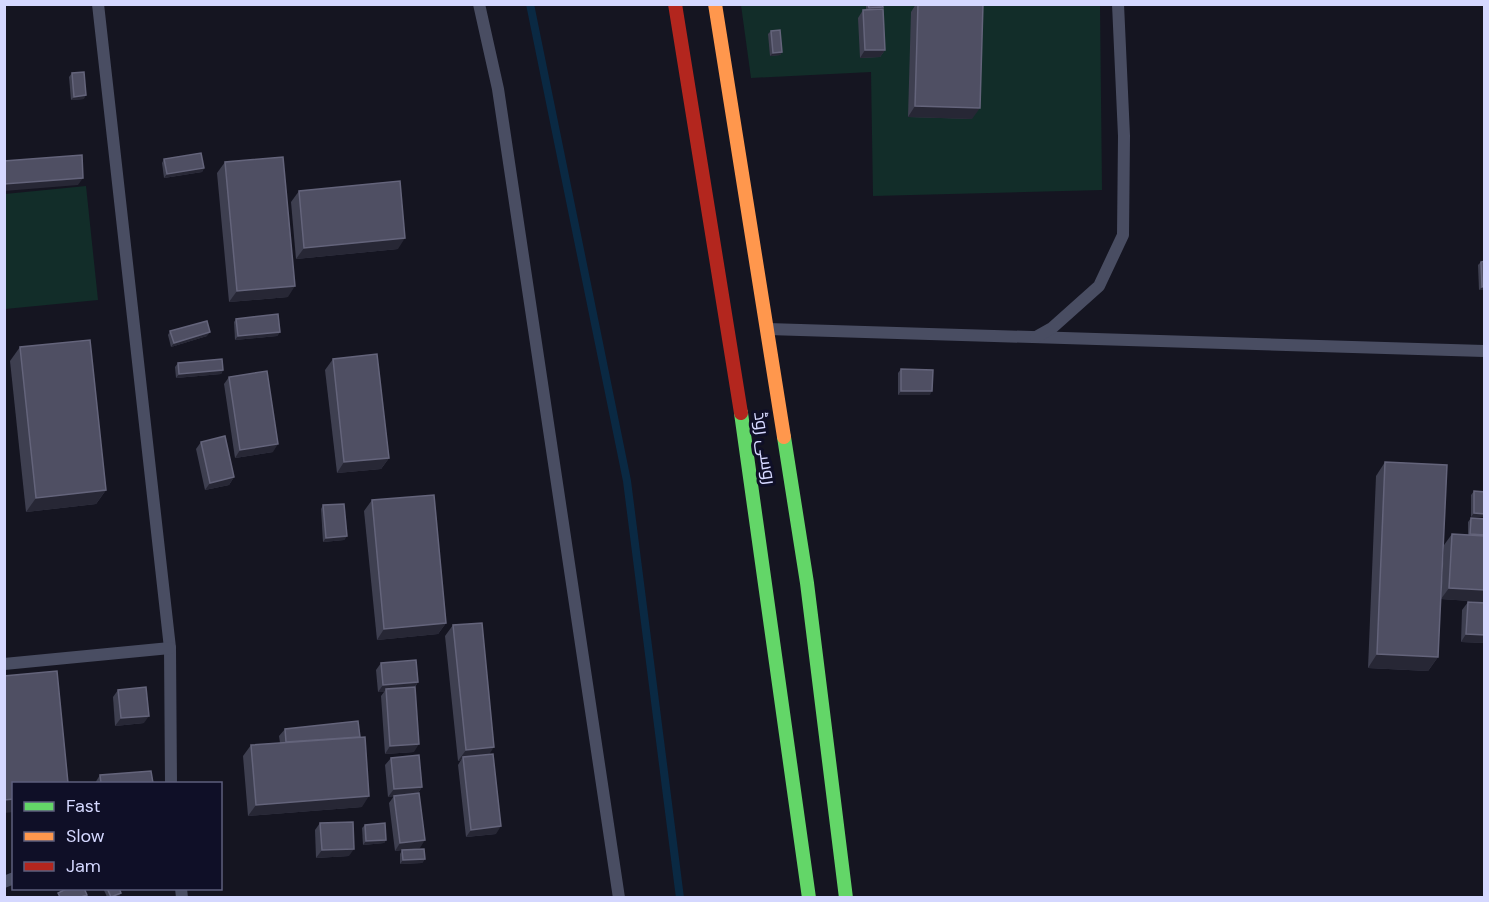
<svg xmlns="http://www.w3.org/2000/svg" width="1489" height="902" viewBox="0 0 1489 902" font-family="'DM Sans',Cairo,sans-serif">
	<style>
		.green { fill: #122d29 }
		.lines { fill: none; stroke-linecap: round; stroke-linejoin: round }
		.stream { stroke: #0a2943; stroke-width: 8 }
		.lane { stroke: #494d62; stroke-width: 12 }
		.fast { stroke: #63d668; stroke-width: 14 }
		.slow { stroke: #ff974d; stroke-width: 14 }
		.jam { stroke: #b3261e; stroke-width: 14 }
		.wall { fill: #3e3f50 }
		.shaded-wall { fill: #272735 }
		.building { fill: #4f4f63; stroke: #64647b; stroke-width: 1.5 }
		.labels { text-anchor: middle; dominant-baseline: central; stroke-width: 6; stroke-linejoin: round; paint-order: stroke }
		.street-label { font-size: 18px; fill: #d5d8ff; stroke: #0f0f27 }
	</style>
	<rect width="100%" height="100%" fill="#151521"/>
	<g class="green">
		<polygon points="741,5 1100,5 1102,190 873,196 871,72 751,78"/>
		<polygon points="86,186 98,300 5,309 5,194"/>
	</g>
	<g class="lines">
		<polyline class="stream" points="530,4 627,481 680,898"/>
		<g class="lane">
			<polyline points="98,4 170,648 171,784"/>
			<polyline points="479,4 498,89 619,898"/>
			<polyline points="768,329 1484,351"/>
			<polyline points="1036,337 1052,328 1099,286 1123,235 1124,136 1118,4"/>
			<polyline points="4,664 170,648"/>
			<polyline points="4,882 14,878"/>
			<polyline points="181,888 182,898"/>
		</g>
		<g class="fast">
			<polyline points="741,413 809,898"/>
			<polyline points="784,437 807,583 846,898"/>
		</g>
		<polyline class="slow" points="715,4 784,437"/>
		<polyline class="jam" points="675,4 741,413"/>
	</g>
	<g class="wall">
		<polygon points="866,4 882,4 881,9 885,50 880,57 860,58 858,18 863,10 866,10"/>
		<polygon points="916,4 983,4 972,119 908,117 911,12"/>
		<polygon points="771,31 782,52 780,55 770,56 768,34"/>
		<polygon points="72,73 84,99 71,100 69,77"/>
		<polygon points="164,159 204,168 202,172 164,178 162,163"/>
		<polygon points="225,162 288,297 229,302 217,173"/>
		<polygon points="299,191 398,249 296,259 291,202"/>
		<polygon points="1481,262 1485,290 1479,290 1478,265"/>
		<polygon points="236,319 280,332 277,336 235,340 234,322"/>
		<polygon points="170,331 207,336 171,347 168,335"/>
		<polygon points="20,347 106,490 96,504 26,512 10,361"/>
		<polygon points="333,359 389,458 381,469 337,473 325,370"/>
		<polygon points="178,363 223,370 221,374 176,378 175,367"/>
		<polygon points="901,369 930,395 898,395 898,373"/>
		<polygon points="229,377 273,452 235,458 224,384"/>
		<polygon points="201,442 234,477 229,485 205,490 196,449"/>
		<polygon points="1385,462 1438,657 1428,671 1368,668 1376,476"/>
		<polygon points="1474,491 1485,517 1471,517 1471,495"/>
		<polygon points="372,500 446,623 438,634 377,640 364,511"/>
		<polygon points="323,505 347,536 344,540 323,542 321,509"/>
		<polygon points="1471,518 1485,602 1441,599 1444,545 1452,534 1468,535 1468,522"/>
		<polygon points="1468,602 1485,603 1485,643 1461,642 1462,610"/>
		<polygon points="453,625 489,755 496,834 466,837 458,765 461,760 458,761 445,636"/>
		<polygon points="381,663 418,682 415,687 414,752 385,754 381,696 384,692 378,692 376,670"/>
		<polygon points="118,690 144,723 115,726 113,697"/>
		<polygon points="285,729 362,807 248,816 243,756 251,745 280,743 279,736"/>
		<polygon points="391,758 422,787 418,793 420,848 403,850 425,859 422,863 400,864 400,854 402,850 395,851 389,803 394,796 388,797 385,765"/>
		<polygon points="100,775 153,783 95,783"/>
		<polygon points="320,823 349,856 316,858 315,830"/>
		<polygon points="365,825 386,840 384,843 363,845 362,828"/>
		<polygon points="103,888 119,888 119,897 107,897"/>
	</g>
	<g class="shaded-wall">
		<polygon points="883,7 880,11 866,11 869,8"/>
		<polygon points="865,50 885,50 880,57 860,58"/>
		<polygon points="782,52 780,55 770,56 773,53"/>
		<polygon points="86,95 84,99 71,100 74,97"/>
		<polygon points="915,106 980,108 972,119 908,117"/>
		<polygon points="204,168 202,172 164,178 167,174"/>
		<polygon points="83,178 78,185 4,191 4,184"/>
		<polygon points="405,238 398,249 296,259 304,248"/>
		<polygon points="295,286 288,297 229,302 237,291"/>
		<polygon points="1485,286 1485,290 1479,290 1482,287"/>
		<polygon points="210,332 207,336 171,347 174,343"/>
		<polygon points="280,332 277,336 235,340 238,336"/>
		<polygon points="223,370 221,374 176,378 179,374"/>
		<polygon points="901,391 932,391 930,395 898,395"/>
		<polygon points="278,444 273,452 235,458 240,450"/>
		<polygon points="389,458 381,469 337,473 344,462"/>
		<polygon points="234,477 229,485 205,490 210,483"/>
		<polygon points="106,490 96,504 26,512 36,498"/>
		<polygon points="1474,513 1485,514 1485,517 1471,517"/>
		<polygon points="347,536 344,540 323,542 326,538"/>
		<polygon points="1449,588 1485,590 1485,602 1441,599"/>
		<polygon points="446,623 438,634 377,640 384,629"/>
		<polygon points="1466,634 1485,635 1485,643 1461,642"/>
		<polygon points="1377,654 1438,657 1428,671 1368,668"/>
		<polygon points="418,682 412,690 386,689 384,692 378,692 383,685"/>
		<polygon points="149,716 144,723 115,726 121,718"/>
		<polygon points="419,744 414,752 385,754 390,746"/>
		<polygon points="494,747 487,758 463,757 461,760 458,761 466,750"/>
		<polygon points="422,787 417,794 388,797 394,789"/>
		<polygon points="369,796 362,807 248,816 256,805"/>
		<polygon points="14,799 14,812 4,813 4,800"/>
		<polygon points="501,826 496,834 466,837 471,830"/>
		<polygon points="386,840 384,843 363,845 366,841"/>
		<polygon points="425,840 420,848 395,851 400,843"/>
		<polygon points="354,849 349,856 316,858 322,850"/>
		<polygon points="425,859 422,863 400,864 403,860"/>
		<polygon points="121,893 119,897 110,897"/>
	</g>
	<g class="building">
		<polygon points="868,4 882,4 883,7 869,8"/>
		<polygon points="918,4 983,4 980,108 915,106"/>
		<polygon points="883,9 885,50 865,50 863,10"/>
		<polygon points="780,30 782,52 773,53 771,31"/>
		<polygon points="84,72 86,95 74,97 72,73"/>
		<polygon points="201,153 204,168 167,174 164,159"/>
		<polygon points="82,155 83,178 4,184 4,161"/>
		<polygon points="283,157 295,286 237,291 225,162"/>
		<polygon points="400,181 405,238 304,248 299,191"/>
		<polygon points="1485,261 1485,286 1482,287 1481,262"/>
		<polygon points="278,314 280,332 238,336 236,319"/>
		<polygon points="207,321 210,332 174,343 170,331"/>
		<polygon points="90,340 106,490 36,498 20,347"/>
		<polygon points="377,354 389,458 344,462 333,359"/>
		<polygon points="222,359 223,370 179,374 178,363"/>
		<polygon points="901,369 933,370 932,391 901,391"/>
		<polygon points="267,371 278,444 240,450 229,377"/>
		<polygon points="225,436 234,477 210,483 201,442"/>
		<polygon points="1385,462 1447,465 1438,657 1377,654"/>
		<polygon points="1474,491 1485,492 1485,514 1474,513"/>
		<polygon points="434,495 446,623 384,629 372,500"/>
		<polygon points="344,504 347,536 326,538 323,505"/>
		<polygon points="1471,518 1485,519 1485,535 1470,534"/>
		<polygon points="1452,534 1485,536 1485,590 1449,588"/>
		<polygon points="1468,602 1485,603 1485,635 1466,634"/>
		<polygon points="482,623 494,747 466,750 453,625"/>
		<polygon points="416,660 418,682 383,685 381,663"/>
		<polygon points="57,671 68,783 14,783 14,799 4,800 4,676"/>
		<polygon points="146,687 149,716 121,718 118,690"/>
		<polygon points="415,687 419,744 390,746 386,689"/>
		<polygon points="358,721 360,737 286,742 285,729"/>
		<polygon points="365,737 369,796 256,805 251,745"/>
		<polygon points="493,754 501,826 471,830 463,757"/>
		<polygon points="419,755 422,787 394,789 391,758"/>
		<polygon points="151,771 153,783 101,783 100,775"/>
		<polygon points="419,793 425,840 400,843 394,796"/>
		<polygon points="353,822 354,849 322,850 320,823"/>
		<polygon points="385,823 386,840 366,841 365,825"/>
		<polygon points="424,849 425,859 403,860 402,850"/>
		<polygon points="68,888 84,888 87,895 81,897 60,897 58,893"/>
		<polygon points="107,888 119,888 121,893 111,897"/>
	</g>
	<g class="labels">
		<g class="street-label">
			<text transform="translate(765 448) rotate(82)">روسی روڈ</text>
		</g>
	</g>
	<rect width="1489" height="902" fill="none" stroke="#d5d8ff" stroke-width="12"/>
	<rect x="12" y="782" width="210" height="108" fill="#0f0f27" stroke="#5e5f7d" stroke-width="1.5"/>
	<rect x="24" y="802" width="30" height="9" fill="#63d668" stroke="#5e5f7d" stroke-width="1.5"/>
	<text x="66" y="812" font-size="18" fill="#d5d8ff">Fast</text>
	<rect x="24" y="832" width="30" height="9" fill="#ff974d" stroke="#5e5f7d" stroke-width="1.5"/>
	<text x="66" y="842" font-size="18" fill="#d5d8ff">Slow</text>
	<rect x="24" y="862" width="30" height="9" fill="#b3261e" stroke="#5e5f7d" stroke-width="1.5"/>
	<text x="66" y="872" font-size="18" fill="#d5d8ff">Jam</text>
</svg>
